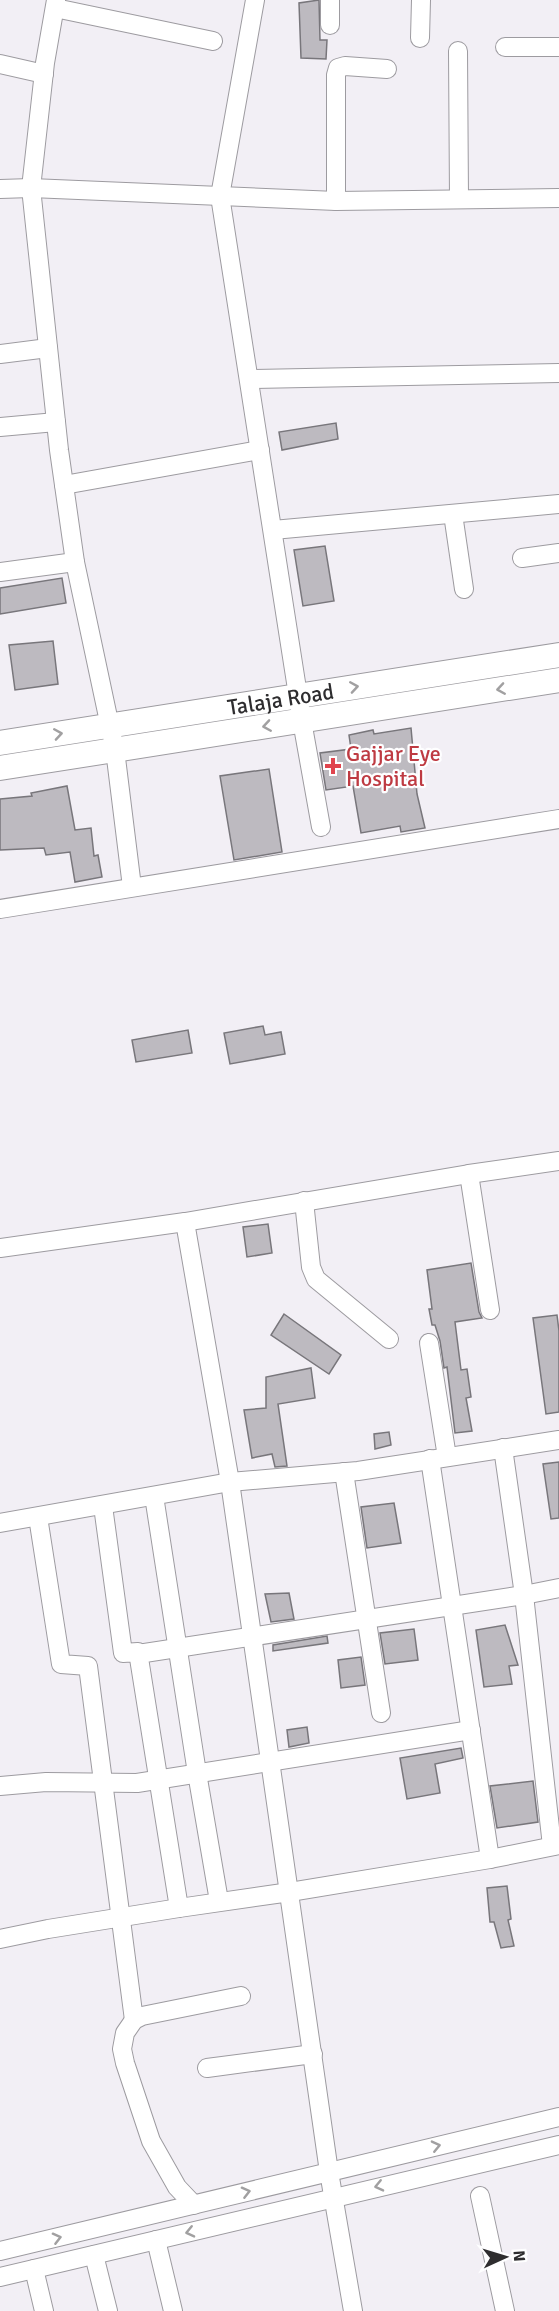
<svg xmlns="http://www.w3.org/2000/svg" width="559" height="2311" viewBox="0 0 559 2311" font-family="Signika,sans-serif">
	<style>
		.building { fill: #bdbac0; stroke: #78767b; stroke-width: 1.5 }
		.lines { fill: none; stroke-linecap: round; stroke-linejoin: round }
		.minor-casing { stroke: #9d9ba0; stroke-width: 20 }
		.major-casing { stroke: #9d9ba0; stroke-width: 26 }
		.minor { stroke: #fff; stroke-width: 18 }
		.major { stroke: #fff; stroke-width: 24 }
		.oneway { stroke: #a1a0a1 }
		.health-dot { fill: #e0444e; stroke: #fefeff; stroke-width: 2 }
		.labels { text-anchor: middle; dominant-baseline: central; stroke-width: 4.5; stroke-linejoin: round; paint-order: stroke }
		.street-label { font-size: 22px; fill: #2e2d2f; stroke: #fefeff }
		.health-label { font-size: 22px; fill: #be3a42; stroke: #fefeff; text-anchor: start }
	</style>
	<rect width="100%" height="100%" fill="#f2eff5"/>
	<g class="building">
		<polygon points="319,0 320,40 327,40 326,59 301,58 299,3"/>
		<polygon points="336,423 338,439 282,450 279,432"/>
		<polygon points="325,546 334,601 303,606 294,550"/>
		<polygon points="62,578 66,603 0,614 0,588"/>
		<polygon points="53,641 58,684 15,690 9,645"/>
		<polygon points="411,728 417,794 425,828 401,832 400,826 361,833 353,786 326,790 320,753 351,749 349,735 373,730 374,734"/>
		<polygon points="269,769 282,852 234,860 220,776"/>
		<polygon points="67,786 75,830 91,828 94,856 98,855 102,877 75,882 70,852 46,855 44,848 0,850 0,799 32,796 31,793"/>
		<polygon points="263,1026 265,1035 281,1032 285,1054 230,1064 224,1033"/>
		<polygon points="188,1030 192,1053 136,1062 132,1040"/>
		<polygon points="268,1224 272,1253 247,1257 243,1227"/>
		<polygon points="471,1263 479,1312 482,1318 455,1322 461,1370 467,1369 471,1397 466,1398 472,1431 455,1433 447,1367 444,1368 440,1341 435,1325 432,1325 429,1309 432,1309 427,1270"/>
		<polygon points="284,1314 341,1355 329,1374 271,1335"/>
		<polygon points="557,1315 559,1331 559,1412 546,1414 533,1318"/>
		<polygon points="311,1368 315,1398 278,1404 287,1466 275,1467 272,1454 252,1458 244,1410 266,1408 266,1377"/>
		<polygon points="389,1432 391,1445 375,1449 374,1434"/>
		<polygon points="559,1462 559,1518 551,1519 543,1464"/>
		<polygon points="394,1503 401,1543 367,1548 361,1507"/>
		<polygon points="289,1593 294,1619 271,1622 265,1594"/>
		<polygon points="505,1625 518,1665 509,1666 512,1684 484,1687 476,1630"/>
		<polygon points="414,1629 418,1660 385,1664 380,1633"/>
		<polygon points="327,1636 328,1643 273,1651 273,1645"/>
		<polygon points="361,1657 365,1685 341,1688 338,1660"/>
		<polygon points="307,1727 309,1743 289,1747 287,1730"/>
		<polygon points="461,1748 463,1758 435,1764 440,1793 407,1799 400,1758"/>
		<polygon points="533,1781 538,1822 497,1828 490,1786"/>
		<polygon points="507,1886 511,1919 508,1920 514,1946 501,1948 494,1922 490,1922 487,1888"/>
	</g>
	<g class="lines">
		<defs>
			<g id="minor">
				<polyline points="56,0 45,63 31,188 59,450 75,562 115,750 132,887"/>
				<polyline points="255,0 220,196 302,721 321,827"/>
				<polyline points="55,8 213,41"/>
				<polyline points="330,25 330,0"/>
				<polyline points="420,38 421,0"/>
				<polyline points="505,47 559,47"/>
				<polyline points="458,51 459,199"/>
				<polyline points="0,64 44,74"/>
				<polyline points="0,189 31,188 336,201 559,198"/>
				<polyline points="336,201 336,75 338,68 345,66 387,69"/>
				<polyline points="0,354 48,348"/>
				<polyline points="249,379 559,373"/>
				<polyline points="0,427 56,422"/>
				<polyline points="64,485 260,450"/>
				<polyline points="453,514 464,589"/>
				<polyline points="273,530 559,504"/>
				<polyline points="522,558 559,553"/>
				<polyline points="0,572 75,562"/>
				<polyline points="0,909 559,819"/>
				<polyline points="469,1174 490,1310"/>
				<polyline points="304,1201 311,1267 316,1279 389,1339"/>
				<polyline points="185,1222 230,1482 329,2172 353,2311"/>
				<polyline points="0,1248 185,1222 469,1174 559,1161"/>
				<polyline points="429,1343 447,1457"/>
				<polyline points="503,1448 524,1595 552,1846"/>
				<polyline points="430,1459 490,1859"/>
				<polyline points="344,1472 381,1713"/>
				<polyline points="154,1496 197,1773 219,1901"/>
				<polyline points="103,1506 123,1653 138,1652 179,1908"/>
				<polyline points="38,1517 61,1664 88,1666 134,2020"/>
				<polyline points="0,1523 230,1482 358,1471 559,1440"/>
				<polyline points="138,1654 524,1595 559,1588"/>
				<polyline points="0,1786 46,1782 137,1783 471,1730"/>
				<polyline points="0,1939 48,1929 179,1908 290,1892 490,1859 559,1845"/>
				<polyline points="207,2068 313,2054"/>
				<polyline points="480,2196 505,2311"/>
				<polyline points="194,2205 177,2187 151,2141 125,2063 122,2049 125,2033 134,2020 142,2016 241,1996"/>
				<polyline points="156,2240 173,2311"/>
				<polyline points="0,2251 559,2117"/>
				<polyline points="94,2255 108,2311"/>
				<polyline points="34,2269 44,2311"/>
				<polyline points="0,2277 559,2145"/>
			</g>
			<g id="major">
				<path id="s1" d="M0,743L559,655"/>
				<polyline points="0,768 559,680"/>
			</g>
		</defs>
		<use href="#minor" class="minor-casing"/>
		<use href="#major" class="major-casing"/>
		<use href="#minor" class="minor"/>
		<use href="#major" class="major"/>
	</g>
	<defs><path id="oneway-chevron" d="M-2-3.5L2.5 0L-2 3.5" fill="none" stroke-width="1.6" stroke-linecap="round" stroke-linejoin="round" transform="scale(1.5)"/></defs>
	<g class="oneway">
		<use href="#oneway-chevron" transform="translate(354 687) rotate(-9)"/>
		<use href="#oneway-chevron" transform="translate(501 689) rotate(171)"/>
		<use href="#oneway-chevron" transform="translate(267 726) rotate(171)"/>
		<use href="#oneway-chevron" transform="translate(58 734) rotate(-9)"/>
		<use href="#oneway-chevron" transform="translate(436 2146) rotate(-13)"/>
		<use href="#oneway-chevron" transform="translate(379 2186) rotate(167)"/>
		<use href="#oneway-chevron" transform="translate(246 2192) rotate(-14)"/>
		<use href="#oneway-chevron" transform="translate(190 2232) rotate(167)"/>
		<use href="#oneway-chevron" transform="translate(57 2238) rotate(-14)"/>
	</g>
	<path class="health-dot" d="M330 757h6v6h6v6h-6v6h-6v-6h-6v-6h6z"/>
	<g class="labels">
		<g class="street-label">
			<text stroke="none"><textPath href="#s1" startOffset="284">Talaja Road</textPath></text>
		</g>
		<g class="health-label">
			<text x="346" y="753">Gajjar Eye<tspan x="346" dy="25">Hospital</tspan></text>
		</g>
	</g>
	<g transform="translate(505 2257) rotate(86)" stroke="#fefeff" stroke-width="4.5" paint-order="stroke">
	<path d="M0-4.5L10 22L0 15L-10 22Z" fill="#2e2d2f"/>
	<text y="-9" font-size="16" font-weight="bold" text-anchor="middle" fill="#2e2d2f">N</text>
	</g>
</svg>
